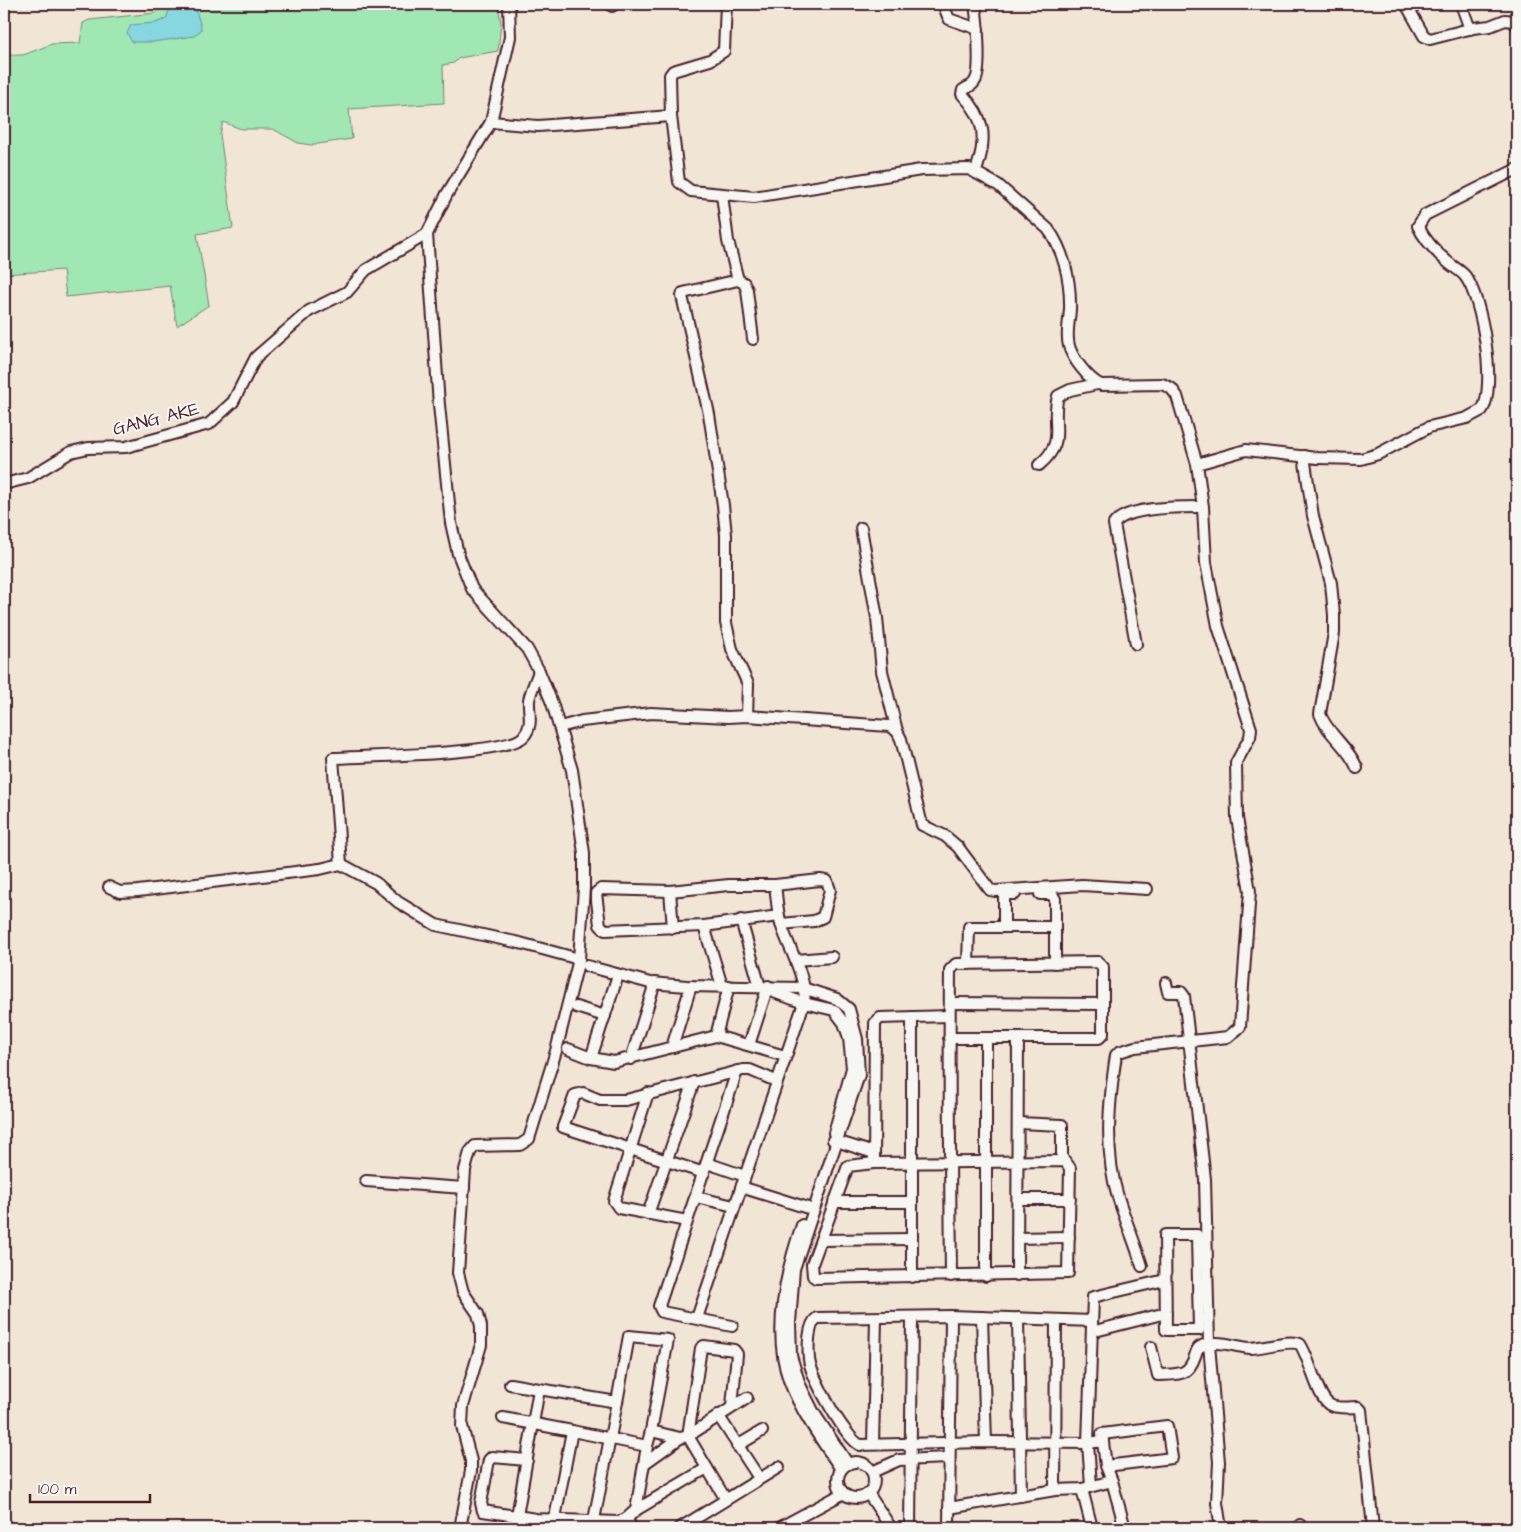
<svg xmlns="http://www.w3.org/2000/svg" width="1521" height="1532" viewBox="0 0 1521 1532" font-family="'Architects Daughter',sans-serif">
	<style>
		.pitch { fill: #a0e7b4; stroke: #758370 }
		.water { fill: #86d7e0; stroke: #6e8d98 }
		.lines { fill: none; stroke-linecap: round; stroke-linejoin: round }
		.street-casing { stroke: #4a1f2b; stroke-width: 14 }
		.street { stroke: #f6f6f2; stroke-width: 10 }
		.labels { text-anchor: middle; dominant-baseline: central; stroke-width: 4; stroke-linejoin: round; paint-order: stroke }
		.street-label { font-size: 18px; fill: #4a1f2b; stroke: #f6f6f2 }
	</style>
	<rect width="100%" height="100%" fill="#f1e6d6"/>
	<filter id="ink" filterUnits="userSpaceOnUse"><feTurbulence type="fractalNoise" baseFrequency=".02" numOctaves="2"/><feDisplacementMap in="SourceGraphic" scale="10" xChannelSelector="R" yChannelSelector="G"/><feConvolveMatrix kernelMatrix="1 2 1 2 8 2 1 2 1" color-interpolation-filters="sRGB"/></filter>
	<g filter="url(#ink)">
		<polygon class="pitch" points="161,4 498,4 501,23 498,51 459,58 454,63 443,65 444,103 349,109 352,139 311,145 298,143 273,129 241,129 223,122 220,134 233,228 197,234 209,305 177,326 170,286 66,297 63,270 4,274 4,55 23,55 52,44 80,43 83,23 89,20 155,13"/>
		<polygon class="water" points="171,4 194,4 201,27 201,30 194,36 153,42 132,42 127,33 131,25 155,23 166,19"/>
		<g class="lines">
			<defs>
				<g id="street">
					<polyline points="612,4 612,6"/>
					<polyline points="943,4 949,19 978,29"/>
					<path d="M975,4C977,17 982,72 975,81C973,86 967,87 963,90L962,94C986,119 987,139 976,171"/>
					<polyline points="1406,4 1424,36 1430,39 1473,28 1490,26 1505,20 1513,21 1517,26"/>
					<polyline points="1461,4 1470,29"/>
					<path d="M671,116L679,182L691,191L754,197L921,170L969,169L998,185L1048,229C1063,249 1070,278 1070,303C1071,316 1065,332 1069,346C1072,358 1089,380 1101,385L1162,384L1171,388L1177,396L1197,464L1203,507L1206,563L1218,626L1251,729L1250,737L1236,763L1237,818L1250,891L1240,1027L1228,1037L1135,1047L1119,1052L1116,1055C1109,1101 1104,1152 1118,1197C1125,1220 1135,1242 1142,1266"/>
					<polyline points="491,122 538,126 671,116 670,75 673,71 710,60 724,51 726,4"/>
					<polyline points="722,195 728,241 738,280 683,293 682,296 709,414 723,505 726,535 726,623 732,649 748,684 747,716"/>
					<polyline points="738,280 744,283 747,290 753,339"/>
					<path d="M1304,456L1313,516L1331,583L1334,615V633L1320,714C1327,734 1349,747 1357,768"/>
					<path d="M1197,464L1246,450L1317,458L1361,459L1378,454L1429,427L1467,418L1482,410C1497,388 1482,297 1465,276C1461,271 1455,268 1450,264C1438,254 1425,241 1418,226L1425,215L1517,169"/>
					<path d="M1039,465C1068,441 1050,425 1058,396L1070,390L1097,384"/>
					<polyline points="4,484 28,478 71,452 88,448 126,447 209,424 233,402 256,357 309,311 347,292 366,270 427,234"/>
					<polyline points="861,528 877,618 882,671 897,731"/>
					<path d="M1136,644L1114,524C1126,506 1183,507 1203,507"/>
					<polyline points="560,727 582,721 651,713 728,717 747,716 889,726 897,731 901,739 922,825 945,836 958,847 990,890 995,891 1082,885 1147,889"/>
					<path d="M341,864L333,758C364,756 509,755 524,736C534,724 528,713 529,700C531,690 536,680 539,671"/>
					<polyline points="109,887 120,892 138,891 320,869 341,864 376,883 398,902 436,925 520,943 579,959"/>
					<polyline points="670,891 673,928"/>
					<polyline points="1040,894 1052,894 1055,899 1055,963"/>
					<polyline points="779,916 704,926 605,930 600,925 596,893 601,889 670,891 729,885 775,885 820,880 827,881 830,890 823,917 814,921 781,924"/>
					<polyline points="741,920 760,987"/>
					<polyline points="704,926 722,986"/>
					<polyline points="1004,926 1004,897 1008,894 1015,894"/>
					<polyline points="796,960 832,957"/>
					<polyline points="968,964 969,927 1055,927"/>
					<polyline points="587,966 650,983 687,986 803,988 837,999 849,1009 857,1039 859,1075 794,1269 790,1323 791,1356 800,1385 814,1413 848,1464"/>
					<polyline points="1166,983 1168,992 1181,992 1184,996 1205,1179 1209,1344 1219,1462 1217,1503 1221,1528"/>
					<polyline points="765,989 804,1003 834,1010 844,1023 849,1038 852,1068 834,1133"/>
					<polyline points="950,1003 1103,1004"/>
					<polyline points="576,1007 605,1016"/>
					<polyline points="912,1017 912,1277"/>
					<polyline points="716,1036 729,986"/>
					<path d="M949,1038H1099L1103,1034V967L1098,962L956,964L950,970C949,1072 950,1174 951,1276"/>
					<polyline points="749,1045 768,986"/>
					<polyline points="672,1047 691,986"/>
					<polyline points="568,1049 591,1058 614,1062 716,1036 785,1056"/>
					<polyline points="591,1058 618,975"/>
					<polyline points="631,1059 655,983"/>
					<polyline points="648,1093 614,1201 619,1208 687,1221"/>
					<polyline points="1018,1123 1062,1125 1062,1161"/>
					<polyline points="833,1140 874,1153"/>
					<polygon points="1065,1161 1070,1168 1068,1273 816,1278 813,1276 812,1264 848,1166 874,1163"/>
					<polyline points="707,1163 745,1176"/>
					<polyline points="874,1163 875,1023 880,1018 949,1016"/>
					<polyline points="704,1173 563,1127 575,1095 583,1093 600,1100 626,1100 743,1070 750,1070 776,1081"/>
					<polyline points="366,1181 464,1188"/>
					<polyline points="741,1187 808,1208"/>
					<polyline points="696,1197 734,1206"/>
					<polyline points="1018,1199 1070,1199"/>
					<polyline points="834,1202 912,1202"/>
					<polyline points="648,1214 694,1082"/>
					<path d="M802,1225C786,1270 772,1333 789,1380C801,1412 822,1441 841,1469"/>
					<polygon points="1165,1235 1197,1235 1199,1330 1166,1330"/>
					<polyline points="1017,1238 1069,1237"/>
					<polyline points="821,1240 912,1239"/>
					<polyline points="1017,1275 1018,1038"/>
					<polyline points="986,1276 986,1038"/>
					<polyline points="982,1317 986,1442"/>
					<path d="M697,1318L804,1003C808,979 788,947 781,924C777,912 777,898 775,885"/>
					<polyline points="1018,1318 1021,1496"/>
					<path d="M1092,1321L951,1316L817,1318C808,1324 808,1348 809,1359C810,1375 845,1438 860,1445L986,1442L1088,1443L1103,1441"/>
					<polyline points="732,1326 662,1312 659,1306 737,1071"/>
					<polyline points="1099,1330 1166,1313"/>
					<path d="M1151,1347L1158,1375C1178,1374 1188,1377 1195,1356C1196,1353 1197,1348 1200,1347C1213,1338 1236,1347 1250,1348C1263,1348 1289,1339 1300,1344C1310,1358 1317,1398 1330,1405C1337,1409 1350,1407 1358,1407L1361,1410L1373,1528"/>
					<polyline points="510,1384 539,1389"/>
					<polyline points="617,1402 629,1336 668,1340 651,1431"/>
					<polyline points="718,1415 759,1478"/>
					<polyline points="503,1418 572,1431 555,1518"/>
					<polyline points="572,1431 647,1446 636,1510 626,1519"/>
					<polyline points="688,1436 701,1348 704,1346 734,1350 737,1354 732,1406"/>
					<polyline points="688,1436 747,1398"/>
					<polyline points="873,1444 876,1319"/>
					<polyline points="647,1446 651,1431 680,1438"/>
					<polyline points="737,1446 762,1431"/>
					<polyline points="527,1460 492,1457 489,1460 481,1503 483,1511 536,1519 618,1522 626,1519 632,1528"/>
					<circle cx="856" cy="1480" r="18"/>
					<polyline points="645,1463 680,1438 688,1436 707,1468"/>
					<polyline points="1106,1466 1172,1458 1167,1426 1102,1434 1106,1466 1112,1481"/>
					<polyline points="872,1472 899,1460 949,1458"/>
					<polyline points="1091,1486 1088,1443 1093,1297 1165,1280"/>
					<polyline points="1082,1489 1092,1528"/>
					<polyline points="1055,1490 1056,1320"/>
					<polyline points="868,1493 891,1528"/>
					<polyline points="949,1508 1055,1490 1082,1489 1112,1481 1125,1528"/>
					<polyline points="636,1510 707,1468 725,1498"/>
					<polyline points="517,1516 539,1389 617,1402 594,1520"/>
					<polyline points="1300,1525 1302,1528"/>
					<polyline points="460,1528 471,1471 471,1461 462,1426 463,1406 481,1345 481,1326 478,1314 463,1292 458,1273 465,1170 470,1152 475,1146 520,1145 529,1139 556,1051 579,959 584,888 584,853 572,770 552,703 539,671 527,649 472,589 458,554 451,523 439,405 427,234 447,194 491,122 510,37 509,4"/>
					<polyline points="680,1528 779,1467"/>
					<polyline points="779,1528 844,1493"/>
					<polyline points="910,1528 912,1319"/>
					<polyline points="949,1528 951,1316"/>
				</g>
			</defs>
			<use href="#street" class="street-casing"/>
			<use href="#street" class="street"/>
		</g>
	</g>
	<g class="labels">
		<g class="street-label">
			<text transform="translate(156 419) rotate(-14)">GANG AKE</text>
		</g>
	</g>
	<rect width="1521" height="1532" fill="none" stroke="#f6f6f2" stroke-width="20"/>
	<rect x="10" y="10" width="1501" height="1512" fill="none" stroke="#4a1f2b" stroke-width="2" filter="url(#ink)"/>
	<path d="M30 1494v8h120v-8" fill="none" stroke="#4a1f2b" stroke-width="2.5"/>
	<text x="38" y="1494" font-size="15" fill="#4a1f2b" stroke="#f6f6f2" stroke-width="4" paint-order="stroke">100 m</text>
</svg>
